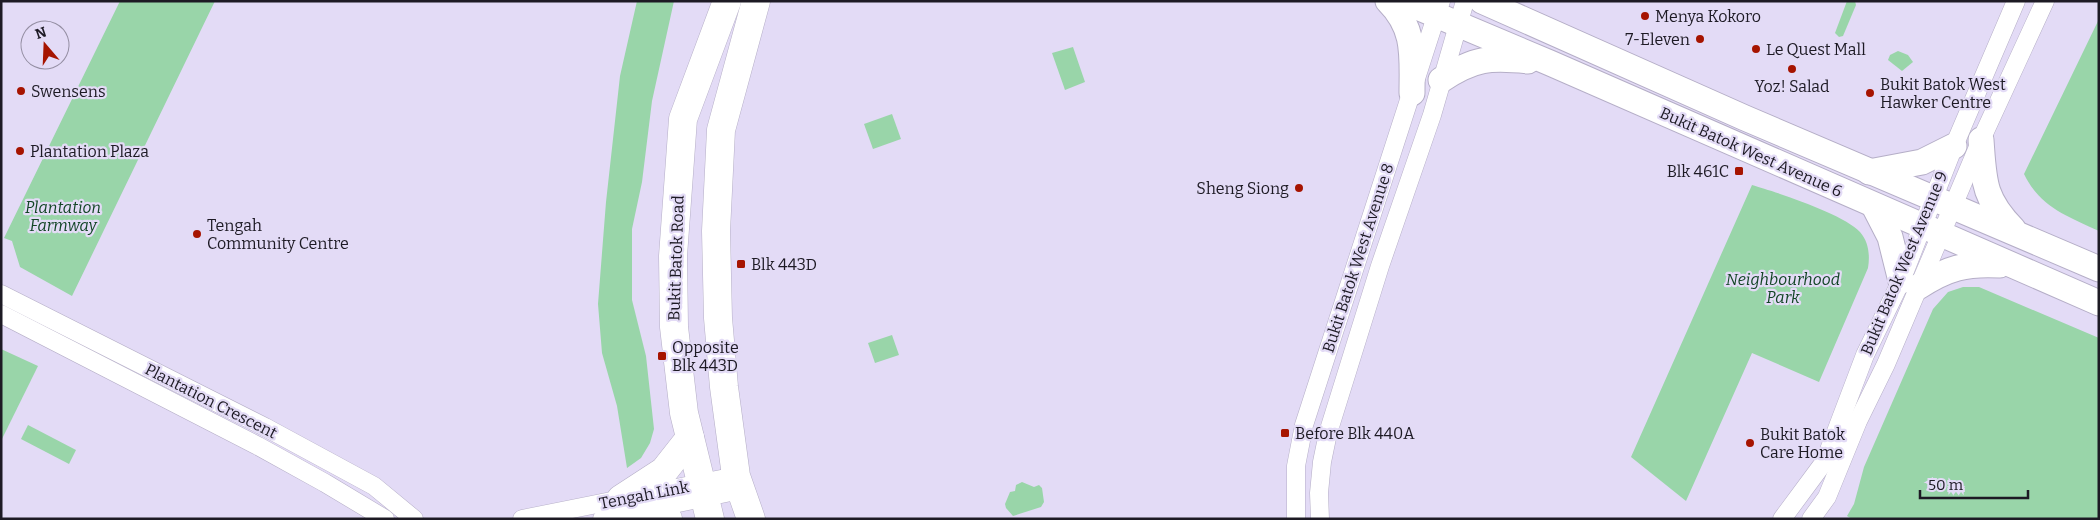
<svg xmlns="http://www.w3.org/2000/svg" width="2100" height="520" viewBox="0 0 2100 520" font-family="Bitter,serif">
	<style>
		.green { fill: #99d5a9 }
		.lines { fill: none; stroke-linecap: round; stroke-linejoin: round }
		.street-casing { stroke: #b5aec7; stroke-width: 19 }
		.secondary-casing { stroke: #b5aec7; stroke-width: 27 }
		.primary-casing { stroke: #b5aec7; stroke-width: 29 }
		.street { stroke: #fff; stroke-width: 18 }
		.secondary { stroke: #fff; stroke-width: 25 }
		.primary { stroke: #fff; stroke-width: 28 }
		.poi-dot { fill: #a61400; stroke: #e3dbf6; stroke-width: 2 }
		.labels { text-anchor: middle; dominant-baseline: central; stroke-width: 4.5; stroke-linejoin: round; paint-order: stroke }
		.poi-label { font-size: 16px; fill: #1d1a24; stroke: #e3dbf6; text-anchor: start }
		.street-label { font-size: 16px; fill: #1d1a24; stroke: #e3dbf6 }
		.park-label { font-size: 16px; font-style: italic; fill: #124525; stroke: #e3dbf6 }
	</style>
	<rect width="100%" height="100%" fill="#e3dbf6"/>
	<g class="green">
		<polygon points="120,1 215,1 72,296 20,267 12,241 4,238"/>
		<polygon points="637,1 674,1 652,101 642,182 632,229 632,300 646,356 654,429 650,443 641,458 627,468 617,406 602,353 598,304 606,202 620,76"/>
		<polygon points="1847,1 1855,1 1856,5 1843,36 1839,37 1835,33"/>
		<path d="M2099,19V231C2067,216 2040,207 2024,174Z"/>
		<polygon points="1073,47 1085,82 1065,90 1052,53"/>
		<polygon points="1898,51 1908,55 1913,62 1902,71 1888,60 1890,55"/>
		<polygon points="892,114 901,139 873,149 864,124"/>
		<path d="M1752,185C1776,192 1844,214 1860,232C1869,242 1870,256 1868,268L1819,382L1752,353L1686,501L1631,457Z"/>
		<polygon points="1963,287 1979,287 2099,338 2099,519 1852,519 1847,516 1854,504 1864,467 1933,309 1948,292"/>
		<polygon points="892,335 899,355 875,363 868,343"/>
		<polygon points="1,349 38,366 1,441"/>
		<polygon points="28,425 76,450 69,464 21,439"/>
		<polygon points="1022,482 1034,487 1039,485 1042,488 1044,502 1041,507 1013,516 1006,508 1005,504 1010,492 1015,491 1016,485"/>
	</g>
	<g class="lines">
		<defs>
			<g id="street">
				<polyline points="1,294 265,427 374,486 414,519"/>
				<polyline points="1,314 258,446 325,483 385,519"/>
				<polyline points="522,519 736,476"/>
				<polyline points="602,519 740,490"/>
				<polyline points="1296,519 1296,466 1304,425 1441,1"/>
				<polyline points="1320,519 1319,493 1322,462 1328,433 1380,266 1432,115 1465,1"/>
				<polyline points="1782,519 1822,465 1829,450 1865,355 1901,281 1954,146 2016,1"/>
				<polyline points="1811,519 1827,497 1858,421 1886,364 1981,140 2045,1"/>
			</g>
			<g id="secondary">
				<path d="M1388,1C1416,29 1412,56 1412,93"/>
				<polyline points="1403,1 1550,63 2099,303"/>
				<polyline points="1482,1 1745,118 2099,269"/>
				<path d="M1441,80C1474,58 1490,57 1528,61"/>
				<path d="M1981,140C1984,181 1983,198 2013,229"/>
				<polyline points="1869,172 1922,162 1954,146"/>
				<polyline points="1874,206 1890,237 1901,281"/>
				<path d="M1918,287C1947,268 1966,263 2000,265"/>
			</g>
			<g id="primary">
				<polyline points="621,499 664,471 690,438"/>
				<polyline points="651,508 668,519"/>
				<polyline points="710,519 684,413 674,327 673,256 683,119 727,1"/>
				<polyline points="751,519 736,476 724,387 718,318 716,231 721,130 756,1"/>
			</g>
		</defs>
		<use href="#street" class="street-casing"/>
		<use href="#secondary" class="secondary-casing"/>
		<use href="#primary" class="primary-casing"/>
		<use href="#street" class="street"/>
		<use href="#secondary" class="secondary"/>
		<use href="#primary" class="primary"/>
	</g>
	<g class="poi-dot">
		<circle cx="1645" cy="16" r="5"/>
		<circle cx="1700" cy="39" r="5"/>
		<circle cx="1756" cy="49" r="5"/>
		<circle cx="1792" cy="69" r="5"/>
		<circle cx="21" cy="91" r="5"/>
		<circle cx="1870" cy="93" r="5"/>
		<circle cx="20" cy="151" r="5"/>
		<rect x="1734" y="166" width="10" height="10" rx="2.5"/>
		<circle cx="1299" cy="188" r="5"/>
		<circle cx="197" cy="234" r="5"/>
		<rect x="736" y="259" width="10" height="10" rx="2.5"/>
		<rect x="657" y="351" width="10" height="10" rx="2.5"/>
		<rect x="1280" y="428" width="10" height="10" rx="2.5"/>
		<circle cx="1750" cy="443" r="5"/>
	</g>
	<g class="labels">
		<g class="poi-label">
			<text x="1655" y="16">Menya Kokoro</text>
			<text x="1690" y="39" text-anchor="end">7-Eleven</text>
			<text x="1766" y="49">Le Quest Mall</text>
			<text x="1880" y="84">Bukit Batok West<tspan x="1880" dy="18">Hawker Centre</tspan></text>
			<text x="1792" y="86" text-anchor="middle">Yoz! Salad</text>
			<text x="31" y="91">Swensens</text>
			<text x="30" y="151">Plantation Plaza</text>
			<text x="1729" y="171" text-anchor="end">Blk 461C</text>
			<text x="1289" y="188" text-anchor="end">Sheng Siong</text>
			<text x="207" y="225">Tengah<tspan x="207" dy="18">Community Centre</tspan></text>
			<text x="751" y="264">Blk 443D</text>
			<text x="672" y="347">Opposite<tspan x="672" dy="18">Blk 443D</tspan></text>
			<text x="1295" y="433">Before Blk 440A</text>
			<text x="1760" y="434">Bukit Batok<tspan x="1760" dy="18">Care Home</tspan></text>
		</g>
		<g class="street-label">
			<text transform="translate(1751 152) rotate(24)">Bukit Batok West Avenue 6</text>
			<text transform="translate(676 258) rotate(-88)">Bukit Batok Road</text>
			<text transform="translate(1358 258) rotate(-72)">Bukit Batok West Avenue 8</text>
			<text transform="translate(1904 263) rotate(-67)">Bukit Batok West Avenue 9</text>
			<text transform="translate(211 401) rotate(27)">Plantation Crescent</text>
			<text transform="translate(644 495) rotate(-11)">Tengah Link</text>
		</g>
		<g class="park-label">
			<text x="63" y="207">Plantation<tspan x="63" dy="18">Farmway</tspan></text>
			<text x="1783" y="279">Neighbourhood<tspan x="1783" dy="18">Park</tspan></text>
		</g>
	</g>
	<rect width="2100" height="520" fill="none" stroke="#1d1a24" stroke-width="5"/>
	<g transform="translate(45 45) rotate(341)"><circle r="24" fill="#e3dbf6" stroke="#948ea2"/>
	<path d="M0-4L9 19L0 12L-9 19Z" fill="#a61400"/>
	<text y="-8" font-size="14" font-weight="bold" text-anchor="middle" fill="#1d1a24">N</text>
	</g>
	<path d="M1920 490v8h108v-8" fill="none" stroke="#1d1a24" stroke-width="2.5"/>
	<text x="1928" y="490" font-size="15" fill="#1d1a24" stroke="#e3dbf6" stroke-width="4" paint-order="stroke">50 m</text>
</svg>
